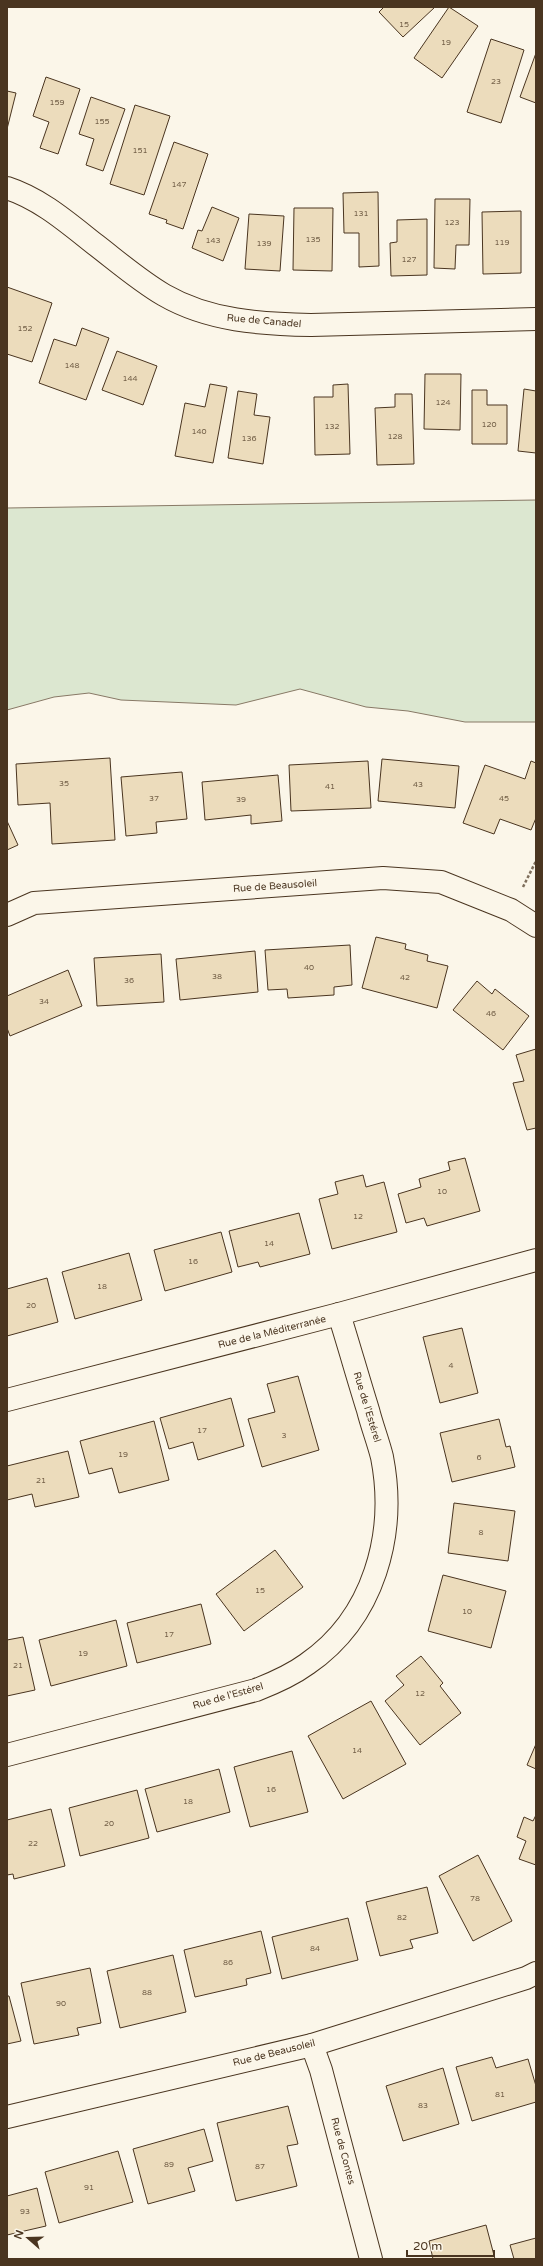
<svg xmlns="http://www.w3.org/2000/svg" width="543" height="2266" viewBox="0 0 543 2266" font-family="'Varela Round',sans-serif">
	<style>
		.green { fill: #dce7d0; stroke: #887966 }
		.building { fill: #ecdcbc; stroke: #4a3520 }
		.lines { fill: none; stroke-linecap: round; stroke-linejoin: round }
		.minor-casing { stroke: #4a3520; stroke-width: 24 }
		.path { stroke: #7f6f5c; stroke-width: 2.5; stroke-dasharray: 3 2; stroke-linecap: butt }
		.minor { stroke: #fbf6e9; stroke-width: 22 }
		.labels { text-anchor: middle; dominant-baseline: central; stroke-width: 3; stroke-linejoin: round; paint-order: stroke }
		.number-label { font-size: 8px; fill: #725f47 }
		.street-label { font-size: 10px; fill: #4a3520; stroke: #fbf6e9 }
	</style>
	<rect width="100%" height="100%" fill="#fbf6e9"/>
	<polygon class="green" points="536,500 536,722 465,722 408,711 366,707 300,689 236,705 121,700 89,693 54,697 7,710 7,508"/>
	<g class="building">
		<polygon points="384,7 435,7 403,37 379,12"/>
		<polygon points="449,7 478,26 442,78 414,58"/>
		<polygon points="491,39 524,50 501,123 467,112"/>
		<polygon points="536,53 536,103 520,97"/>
		<polygon points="46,77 80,89 58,154 40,148 49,122 33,116"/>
		<polygon points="7,91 16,93 7,129"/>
		<polygon points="91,97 125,109 103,171 86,165 94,139 79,134"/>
		<polygon points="135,105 170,116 144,195 110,184"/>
		<polygon points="174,142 208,154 183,229 166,223 167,220 149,214"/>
		<polygon points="378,192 379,266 359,267 359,233 344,233 343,193"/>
		<polygon points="435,199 470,199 469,245 456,245 455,269 434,268"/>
		<polygon points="212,207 239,218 223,261 192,248 198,230 202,231"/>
		<polygon points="294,208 333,208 332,271 293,270"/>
		<polygon points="521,211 521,273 483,274 482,212"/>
		<polygon points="249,214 284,216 280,271 245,269"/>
		<polygon points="427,219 427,275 391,276 390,243 397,242 397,220"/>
		<polygon points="7,287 52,303 32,362 7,354"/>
		<polygon points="82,328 109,338 86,400 39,383 54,339 76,346"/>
		<polygon points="117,351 157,366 143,405 102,390"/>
		<polygon points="425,374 461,374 460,430 424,429"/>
		<polygon points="210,384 227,387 213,463 175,456 185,403 205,407"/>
		<polygon points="348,384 350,454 315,455 314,397 333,397 333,385"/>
		<polygon points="524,389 536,391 536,453 518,451"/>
		<polygon points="472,390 487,390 487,405 507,405 507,444 472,444"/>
		<polygon points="238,391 257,394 254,415 270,417 263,464 228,458"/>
		<polygon points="395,394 412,394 414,464 377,465 375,408 395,407"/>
		<polygon points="110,758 115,840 52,844 50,803 18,805 16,764"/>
		<polygon points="382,759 459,766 455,808 378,801"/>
		<polygon points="368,761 371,808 291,811 289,765"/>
		<polygon points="531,761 536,763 536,818 531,830 500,819 494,834 463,823 485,765 525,779"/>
		<polygon points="182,772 187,819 156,822 157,833 126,836 121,777"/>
		<polygon points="278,775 282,821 251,824 251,815 205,820 202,782"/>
		<polygon points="7,821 18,845 7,850"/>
		<polygon points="376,937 406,944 405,949 428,955 427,961 448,966 437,1008 362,988"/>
		<polygon points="350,945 352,985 334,987 334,995 288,998 287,989 268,990 265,950"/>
		<polygon points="255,951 258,992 180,1000 176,959"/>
		<polygon points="161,954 164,1002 97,1006 94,958"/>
		<polygon points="68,970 82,1006 10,1036 7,1028 7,996"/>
		<polygon points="477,981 492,994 495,989 529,1016 503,1050 453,1010"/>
		<polygon points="536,1049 536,1128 527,1130 513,1083 524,1081 516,1055"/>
		<polygon points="465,1158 480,1211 427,1226 424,1218 406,1223 398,1194 421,1187 419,1179 450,1170 448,1162"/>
		<polygon points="363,1175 366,1187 384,1182 397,1232 332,1249 319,1199 338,1194 335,1182"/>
		<polygon points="299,1213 310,1254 260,1267 258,1262 238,1267 229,1231"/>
		<polygon points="221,1232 232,1272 165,1291 154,1250"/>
		<polygon points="129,1253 142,1300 75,1319 62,1272"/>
		<polygon points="47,1278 58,1322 7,1336 7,1289"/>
		<polygon points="462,1328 478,1393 440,1403 423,1337"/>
		<polygon points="298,1376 319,1450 262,1467 248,1419 275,1412 267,1384"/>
		<polygon points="231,1398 244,1446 198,1460 193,1442 169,1449 160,1418"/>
		<polygon points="499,1419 506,1447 510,1446 515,1467 452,1482 440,1433"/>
		<polygon points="154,1421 169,1480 119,1493 112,1468 89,1474 80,1441"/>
		<polygon points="68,1451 79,1497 35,1507 32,1494 7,1500 7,1466"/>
		<polygon points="454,1503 515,1511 508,1561 448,1553"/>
		<polygon points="275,1550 303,1587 244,1631 216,1594"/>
		<polygon points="443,1575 506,1591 491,1648 428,1631"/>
		<polygon points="201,1604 211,1644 137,1663 127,1623"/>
		<polygon points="116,1620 127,1666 51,1686 39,1640"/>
		<polygon points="23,1637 35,1690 7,1696 7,1640"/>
		<polygon points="421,1656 443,1683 440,1686 461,1713 420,1745 385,1701 404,1685 396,1676"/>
		<polygon points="371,1701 406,1764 343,1799 308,1736"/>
		<polygon points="536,1744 536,1769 527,1765"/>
		<polygon points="292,1751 308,1812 250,1827 234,1767"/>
		<polygon points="219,1769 230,1812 157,1832 145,1789"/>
		<polygon points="137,1790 149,1838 80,1856 69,1808"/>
		<polygon points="51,1809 65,1866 14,1879 13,1874 7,1875 7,1820"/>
		<polygon points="536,1815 536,1865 519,1859 526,1841 517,1837 524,1817 533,1821"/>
		<polygon points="478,1855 512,1921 473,1941 439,1876"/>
		<polygon points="427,1887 438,1933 410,1940 413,1948 380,1956 366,1902"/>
		<polygon points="348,1918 358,1960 282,1979 272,1937"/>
		<polygon points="261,1931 271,1973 246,1979 247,1985 195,1997 184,1950"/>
		<polygon points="173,1955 186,2012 120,2028 107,1971"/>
		<polygon points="90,1968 101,2023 77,2028 79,2035 34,2044 21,1983"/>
		<polygon points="7,1996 9,1996 21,2041 7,2044"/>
		<polygon points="492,2057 496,2068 528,2059 536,2086 536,2102 472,2121 456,2067"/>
		<polygon points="443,2068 459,2124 403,2141 386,2086"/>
		<polygon points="288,2106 298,2144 287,2146 297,2186 236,2201 217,2123"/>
		<polygon points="204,2129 213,2161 188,2168 195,2191 148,2204 133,2149"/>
		<polygon points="118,2151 133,2202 59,2223 45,2172"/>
		<polygon points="37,2188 46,2226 7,2235 7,2196"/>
		<polygon points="486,2225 495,2259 433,2259 429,2241"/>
		<polygon points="536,2238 536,2259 514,2259 510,2245"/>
	</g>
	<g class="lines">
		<defs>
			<g id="minor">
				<path d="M7,188C41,199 68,223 96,245C118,262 140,281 164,295C209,321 261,324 311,325L536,319"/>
				<polyline points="7,915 34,903 383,878 441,882 511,910 536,926"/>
				<polyline points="7,1400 339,1314 536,1260"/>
				<path d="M7,1755L256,1690C274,1683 292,1675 307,1664C374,1618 397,1534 382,1457C378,1441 372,1426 368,1410C358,1378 349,1346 339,1314"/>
				<polyline points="312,2045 321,2070 371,2259"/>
				<polyline points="7,2117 312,2045 526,1978 536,1973"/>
			</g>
		</defs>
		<use href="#minor" class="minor-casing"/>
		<polyline class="path" points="523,887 536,861"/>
		<use href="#minor" class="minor"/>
	</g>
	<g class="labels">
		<g class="number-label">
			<text x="404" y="24">15</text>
			<text x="446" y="42">19</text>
			<text x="496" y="81">23</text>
			<text x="57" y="102">159</text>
			<text x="102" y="121">155</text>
			<text x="140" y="150">151</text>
			<text x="179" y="184">147</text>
			<text x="361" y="213">131</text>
			<text x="452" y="222">123</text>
			<text x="313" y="239">135</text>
			<text x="213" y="240">143</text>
			<text x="502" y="242">119</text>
			<text x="264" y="243">139</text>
			<text x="409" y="259">127</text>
			<text x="25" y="328">152</text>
			<text x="72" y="365">148</text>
			<text x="130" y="378">144</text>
			<text x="443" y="402">124</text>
			<text x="489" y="424">120</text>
			<text x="332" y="426">132</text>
			<text x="199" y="431">140</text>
			<text x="395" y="436">128</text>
			<text x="249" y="438">136</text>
			<text x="64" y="783">35</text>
			<text x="418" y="784">43</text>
			<text x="330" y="786">41</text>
			<text x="154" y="798">37</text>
			<text x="504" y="798">45</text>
			<text x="241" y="799">39</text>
			<text x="309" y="967">40</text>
			<text x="217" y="976">38</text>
			<text x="405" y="977">42</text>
			<text x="129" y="980">36</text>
			<text x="44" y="1001">34</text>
			<text x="491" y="1013">46</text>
			<text x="442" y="1191">10</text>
			<text x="358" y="1216">12</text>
			<text x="269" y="1243">14</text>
			<text x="193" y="1261">16</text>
			<text x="102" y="1286">18</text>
			<text x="31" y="1305">20</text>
			<text x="451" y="1365">4</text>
			<text x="202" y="1430">17</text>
			<text x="284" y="1435">3</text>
			<text x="123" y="1454">19</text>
			<text x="479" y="1457">6</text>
			<text x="41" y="1480">21</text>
			<text x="481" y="1532">8</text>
			<text x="260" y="1590">15</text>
			<text x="467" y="1611">10</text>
			<text x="169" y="1634">17</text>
			<text x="83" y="1653">19</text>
			<text x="18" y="1665">21</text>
			<text x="420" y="1693">12</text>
			<text x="357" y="1750">14</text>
			<text x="271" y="1789">16</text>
			<text x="188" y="1801">18</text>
			<text x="109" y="1823">20</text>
			<text x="33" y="1843">22</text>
			<text x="475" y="1898">78</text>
			<text x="402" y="1917">82</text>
			<text x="315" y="1948">84</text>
			<text x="228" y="1962">86</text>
			<text x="147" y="1992">88</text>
			<text x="61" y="2003">90</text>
			<text x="500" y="2094">81</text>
			<text x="423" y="2105">83</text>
			<text x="169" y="2164">89</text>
			<text x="260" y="2166">87</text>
			<text x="89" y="2187">91</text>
			<text x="25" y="2211">93</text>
		</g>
		<g class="street-label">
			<text transform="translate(264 321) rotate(5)">Rue de Canadel</text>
			<text transform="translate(275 886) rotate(-4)">Rue de Beausoleil</text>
			<text transform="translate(272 1332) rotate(-14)">Rue de la Méditerranée</text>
			<text transform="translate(367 1407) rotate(73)">Rue de l'Estérel</text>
			<text transform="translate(228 1696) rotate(-16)">Rue de l'Estérel</text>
			<text transform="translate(274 2053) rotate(-14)">Rue de Beausoleil</text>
			<text transform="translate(343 2151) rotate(75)">Rue de Contes</text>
		</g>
	</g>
	<rect width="543" height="2266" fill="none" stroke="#4a3520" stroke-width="16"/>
	<g transform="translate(28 2238) rotate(290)" stroke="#fbf6e9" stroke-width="3" paint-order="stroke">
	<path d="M0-3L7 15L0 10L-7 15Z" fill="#4a3520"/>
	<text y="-6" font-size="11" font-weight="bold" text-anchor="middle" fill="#4a3520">N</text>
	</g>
	<path d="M407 2250v6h87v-6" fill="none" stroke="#4a3520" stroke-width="2"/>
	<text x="413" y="2250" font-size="12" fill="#4a3520" stroke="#fbf6e9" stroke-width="3" paint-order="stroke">20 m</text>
</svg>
